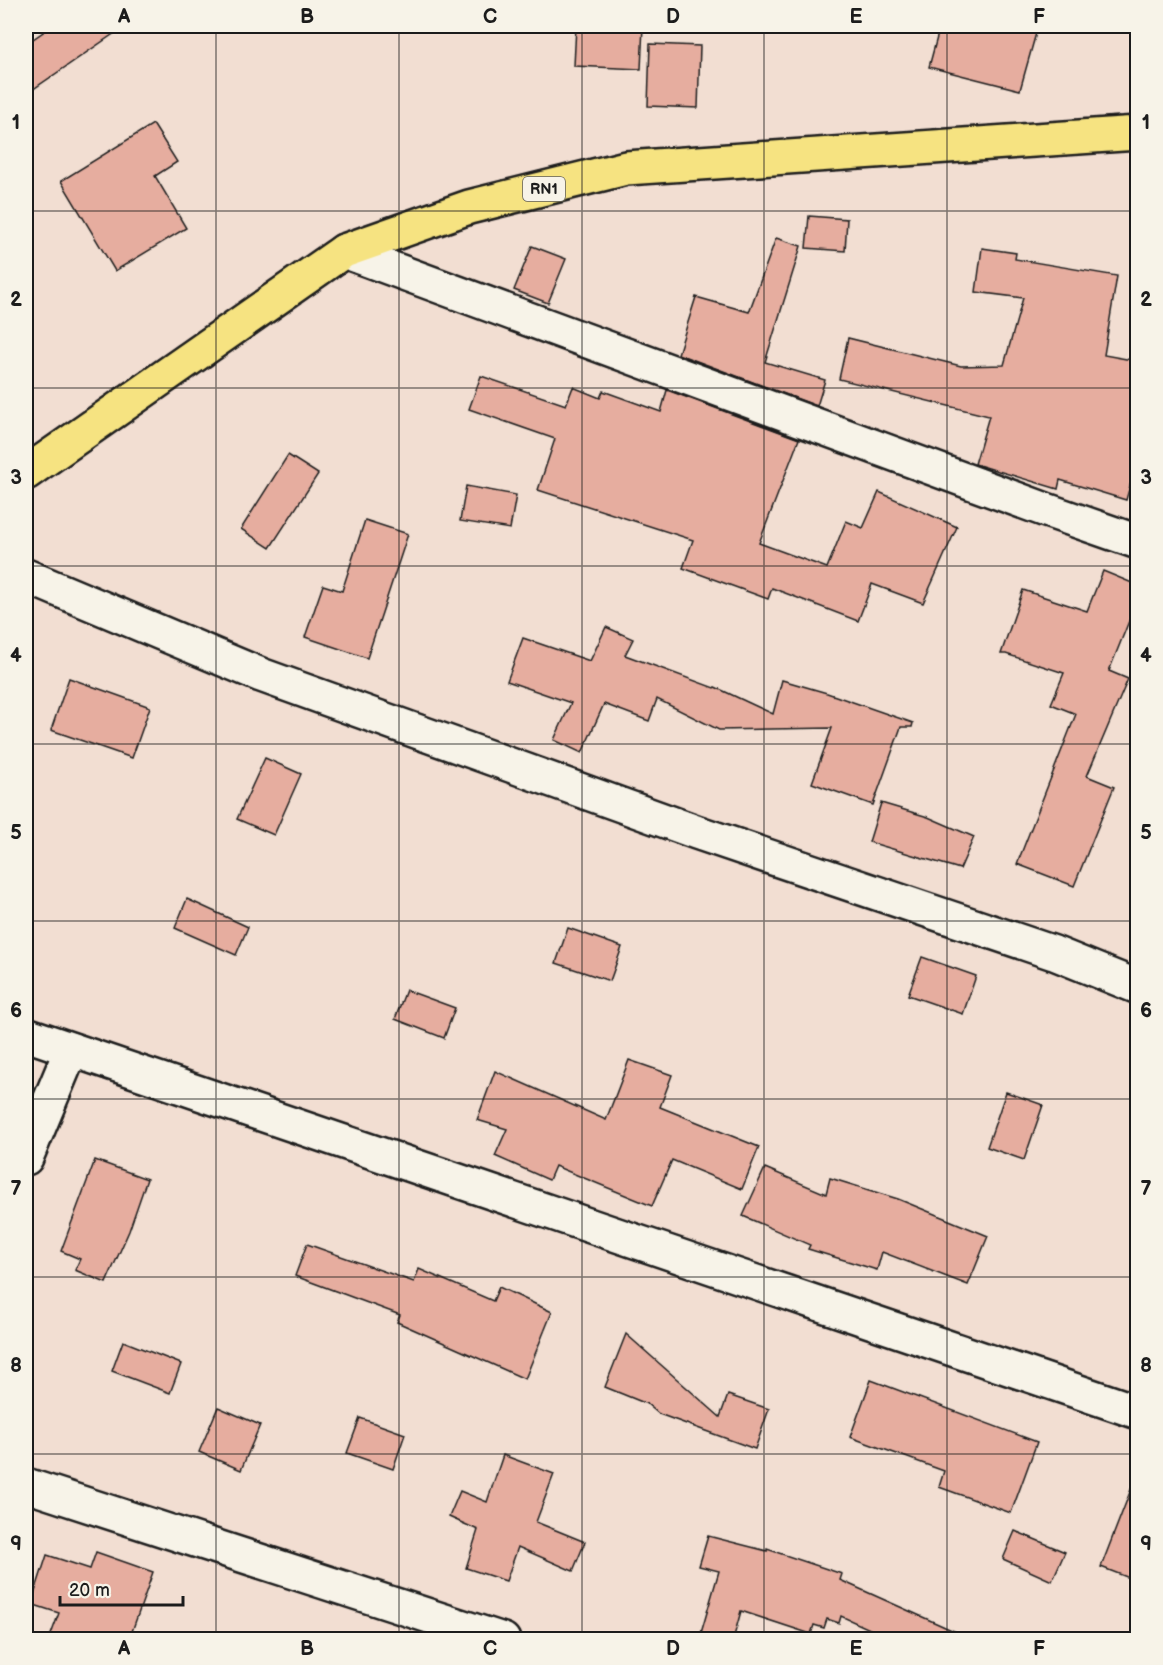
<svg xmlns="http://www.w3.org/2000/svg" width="1163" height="1665" viewBox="0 0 1163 1665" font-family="'Balsamiq Sans',sans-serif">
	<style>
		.building { fill: #e6ad9f; stroke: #1c1c1c; stroke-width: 1.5 }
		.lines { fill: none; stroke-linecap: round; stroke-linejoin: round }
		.minor-casing { stroke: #1c1c1c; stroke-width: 38 }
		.highway-casing { stroke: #1c1c1c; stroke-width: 38 }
		.minor { stroke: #f7f3e8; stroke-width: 33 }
		.highway { stroke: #f6e381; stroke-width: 33 }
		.grid { fill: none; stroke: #1c1c1c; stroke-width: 1.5; stroke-opacity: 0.55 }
		.labels { text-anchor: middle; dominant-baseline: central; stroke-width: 6; stroke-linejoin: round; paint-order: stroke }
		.shield { fill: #f7f3e8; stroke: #5e5c59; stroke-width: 1.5 }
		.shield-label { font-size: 15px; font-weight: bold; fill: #1c1c1c }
		.neatline { fill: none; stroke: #1c1c1c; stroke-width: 2 }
		.grid-label { font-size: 20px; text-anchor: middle; font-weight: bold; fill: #1c1c1c }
	</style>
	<rect width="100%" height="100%" fill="#f2ded2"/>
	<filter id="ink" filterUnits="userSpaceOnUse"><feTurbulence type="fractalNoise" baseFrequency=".0167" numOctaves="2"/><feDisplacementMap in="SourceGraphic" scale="12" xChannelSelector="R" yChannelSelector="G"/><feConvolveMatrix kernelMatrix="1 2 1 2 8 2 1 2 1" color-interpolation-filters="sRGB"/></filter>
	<g filter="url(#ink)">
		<g class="building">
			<polygon points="52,26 125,26 26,94 26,44"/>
			<polygon points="576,26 643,26 641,69 574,66"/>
			<polygon points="940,26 1038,26 1020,90 929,67"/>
			<polygon points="650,44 700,46 698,108 648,106"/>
			<polygon points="153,124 177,162 155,176 186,228 115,271 61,181"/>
			<polygon points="809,216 847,219 845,251 806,248"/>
			<polygon points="776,238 801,246 765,362 825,380 817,406 678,354 696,297 749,312"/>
			<polygon points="532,246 566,259 548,303 514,290"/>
			<polygon points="982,248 1016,253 1015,259 1117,276 1104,355 1137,361 1137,461 1126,500 1060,480 1058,489 975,464 989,416 839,379 848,338 961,366 1004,365 1023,298 976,292"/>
			<polygon points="481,376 566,405 573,387 600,398 603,391 661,412 667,390 799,439 759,543 827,568 846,521 863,528 879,492 957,527 923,603 872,584 858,621 772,588 768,599 683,568 693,540 538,490 555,439 469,409"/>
			<polygon points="288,455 318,474 270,548 241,529"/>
			<polygon points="466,486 516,495 510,529 460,521"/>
			<polygon points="365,520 408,534 367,658 305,637 323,585 342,591"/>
			<polygon points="1103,571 1137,585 1137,601 1109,671 1128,679 1087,776 1114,787 1074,886 1017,864 1076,714 1051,704 1064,673 1006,654 1001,654 1023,590 1087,611"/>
			<polygon points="606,627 633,639 625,655 714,688 715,687 773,714 782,680 827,693 913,723 912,727 901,727 873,805 812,783 832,728 719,730 657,699 649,721 604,704 582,753 554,740 571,703 507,681 523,638 590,661"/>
			<polygon points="69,678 150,707 132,758 51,730"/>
			<polygon points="265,758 301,774 274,835 237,819"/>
			<polygon points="881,803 928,817 974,837 960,869 869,842"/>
			<polygon points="187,899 248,927 236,955 175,928"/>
			<polygon points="568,928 622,947 610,981 556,963"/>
			<polygon points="922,957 976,976 963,1014 908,995"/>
			<polygon points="406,990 455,1008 444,1038 395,1019"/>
			<polygon points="629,1060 672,1075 660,1107 759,1147 742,1189 672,1160 652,1206 555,1166 549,1180 495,1156 507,1129 477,1120 495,1071 606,1120"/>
			<polygon points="1006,1092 1043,1105 1024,1160 987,1147"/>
			<polygon points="95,1160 147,1179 129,1231 106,1283 75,1270 80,1259 61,1251"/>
			<polygon points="765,1168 826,1194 830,1178 898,1199 988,1236 968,1285 882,1252 877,1270 808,1249 810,1245 743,1216"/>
			<polygon points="307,1244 414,1282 419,1269 493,1301 499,1287 552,1312 525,1379 397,1322 400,1315 295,1276"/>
			<polygon points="626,1334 720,1417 728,1395 769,1409 755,1449 659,1414 647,1404 605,1387"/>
			<polygon points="123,1341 181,1364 170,1393 112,1371"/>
			<polygon points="871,1380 1037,1442 1011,1513 939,1487 944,1471 850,1437"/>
			<polygon points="218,1407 260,1425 241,1470 199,1452"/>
			<polygon points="360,1418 405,1434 393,1469 347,1453"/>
			<polygon points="503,1455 554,1474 536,1522 585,1542 573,1571 518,1547 506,1581 466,1568 478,1530 449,1517 460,1491 487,1502"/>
			<polygon points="1135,1479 1137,1480 1137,1581 1101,1567"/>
			<polygon points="1015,1531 1065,1552 1052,1581 1003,1559"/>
			<polygon points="708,1536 767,1551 767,1549 842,1574 840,1580 974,1640 894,1640 841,1616 839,1623 827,1619 824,1628 814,1625 811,1634 741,1611 733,1640 699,1640 719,1571 699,1566"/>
			<polygon points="96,1552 153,1572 129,1640 49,1640 59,1613 31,1604 47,1555 90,1569"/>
		</g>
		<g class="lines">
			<defs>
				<g id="minor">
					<polyline points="344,251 1046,510 1138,542"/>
					<polyline points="26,576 261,675 696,832 1054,953 1138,987"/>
					<polyline points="26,1034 1138,1412"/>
					<polyline points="26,1158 71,1050"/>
					<polyline points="26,1485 503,1640"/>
				</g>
				<polyline id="highway" points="26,473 344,251 469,207 626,168 1138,133"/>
			</defs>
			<use href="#minor" class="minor-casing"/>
			<use href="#highway" class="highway-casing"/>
			<use href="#minor" class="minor"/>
			<use href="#highway" class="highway"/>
		</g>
	</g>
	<path class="grid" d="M216,26V1640M399,26V1640M582,26V1640M764,26V1640M947,26V1640M26,211H1138M26,388H1138M26,566H1138M26,744H1138M26,921H1138M26,1099H1138M26,1277H1138M26,1454H1138"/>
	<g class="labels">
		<rect class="shield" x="523" y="177" width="42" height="24" rx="4.5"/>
		<g class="shield-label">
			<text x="544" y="189">RN1</text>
		</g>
	</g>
	<rect width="1163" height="1665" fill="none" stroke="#f7f3e8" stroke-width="66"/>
	<path d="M60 1596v9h123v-9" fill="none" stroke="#1c1c1c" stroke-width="3"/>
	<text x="69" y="1596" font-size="18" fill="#1c1c1c" stroke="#f7f3e8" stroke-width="4.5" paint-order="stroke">20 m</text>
	<rect x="33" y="33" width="1097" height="1599" class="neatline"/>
	<g class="grid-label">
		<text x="124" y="23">A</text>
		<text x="307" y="23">B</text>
		<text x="490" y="23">C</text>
		<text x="673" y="23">D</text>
		<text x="856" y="23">E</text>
		<text x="1039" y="23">F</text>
		<text x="16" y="129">1</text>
		<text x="1146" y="129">1</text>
		<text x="16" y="306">2</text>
		<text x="1146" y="306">2</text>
		<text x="16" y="484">3</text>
		<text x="1146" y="484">3</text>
		<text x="16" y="662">4</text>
		<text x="1146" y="662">4</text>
		<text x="16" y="839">5</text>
		<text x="1146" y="839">5</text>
		<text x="16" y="1017">6</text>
		<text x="1146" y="1017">6</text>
		<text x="16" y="1195">7</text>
		<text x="1146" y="1195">7</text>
		<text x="16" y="1372">8</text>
		<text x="1146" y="1372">8</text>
		<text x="16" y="1550">9</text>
		<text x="1146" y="1550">9</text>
		<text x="124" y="1655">A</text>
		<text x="307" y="1655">B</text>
		<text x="490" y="1655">C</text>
		<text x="673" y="1655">D</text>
		<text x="856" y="1655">E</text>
		<text x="1039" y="1655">F</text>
	</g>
</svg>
